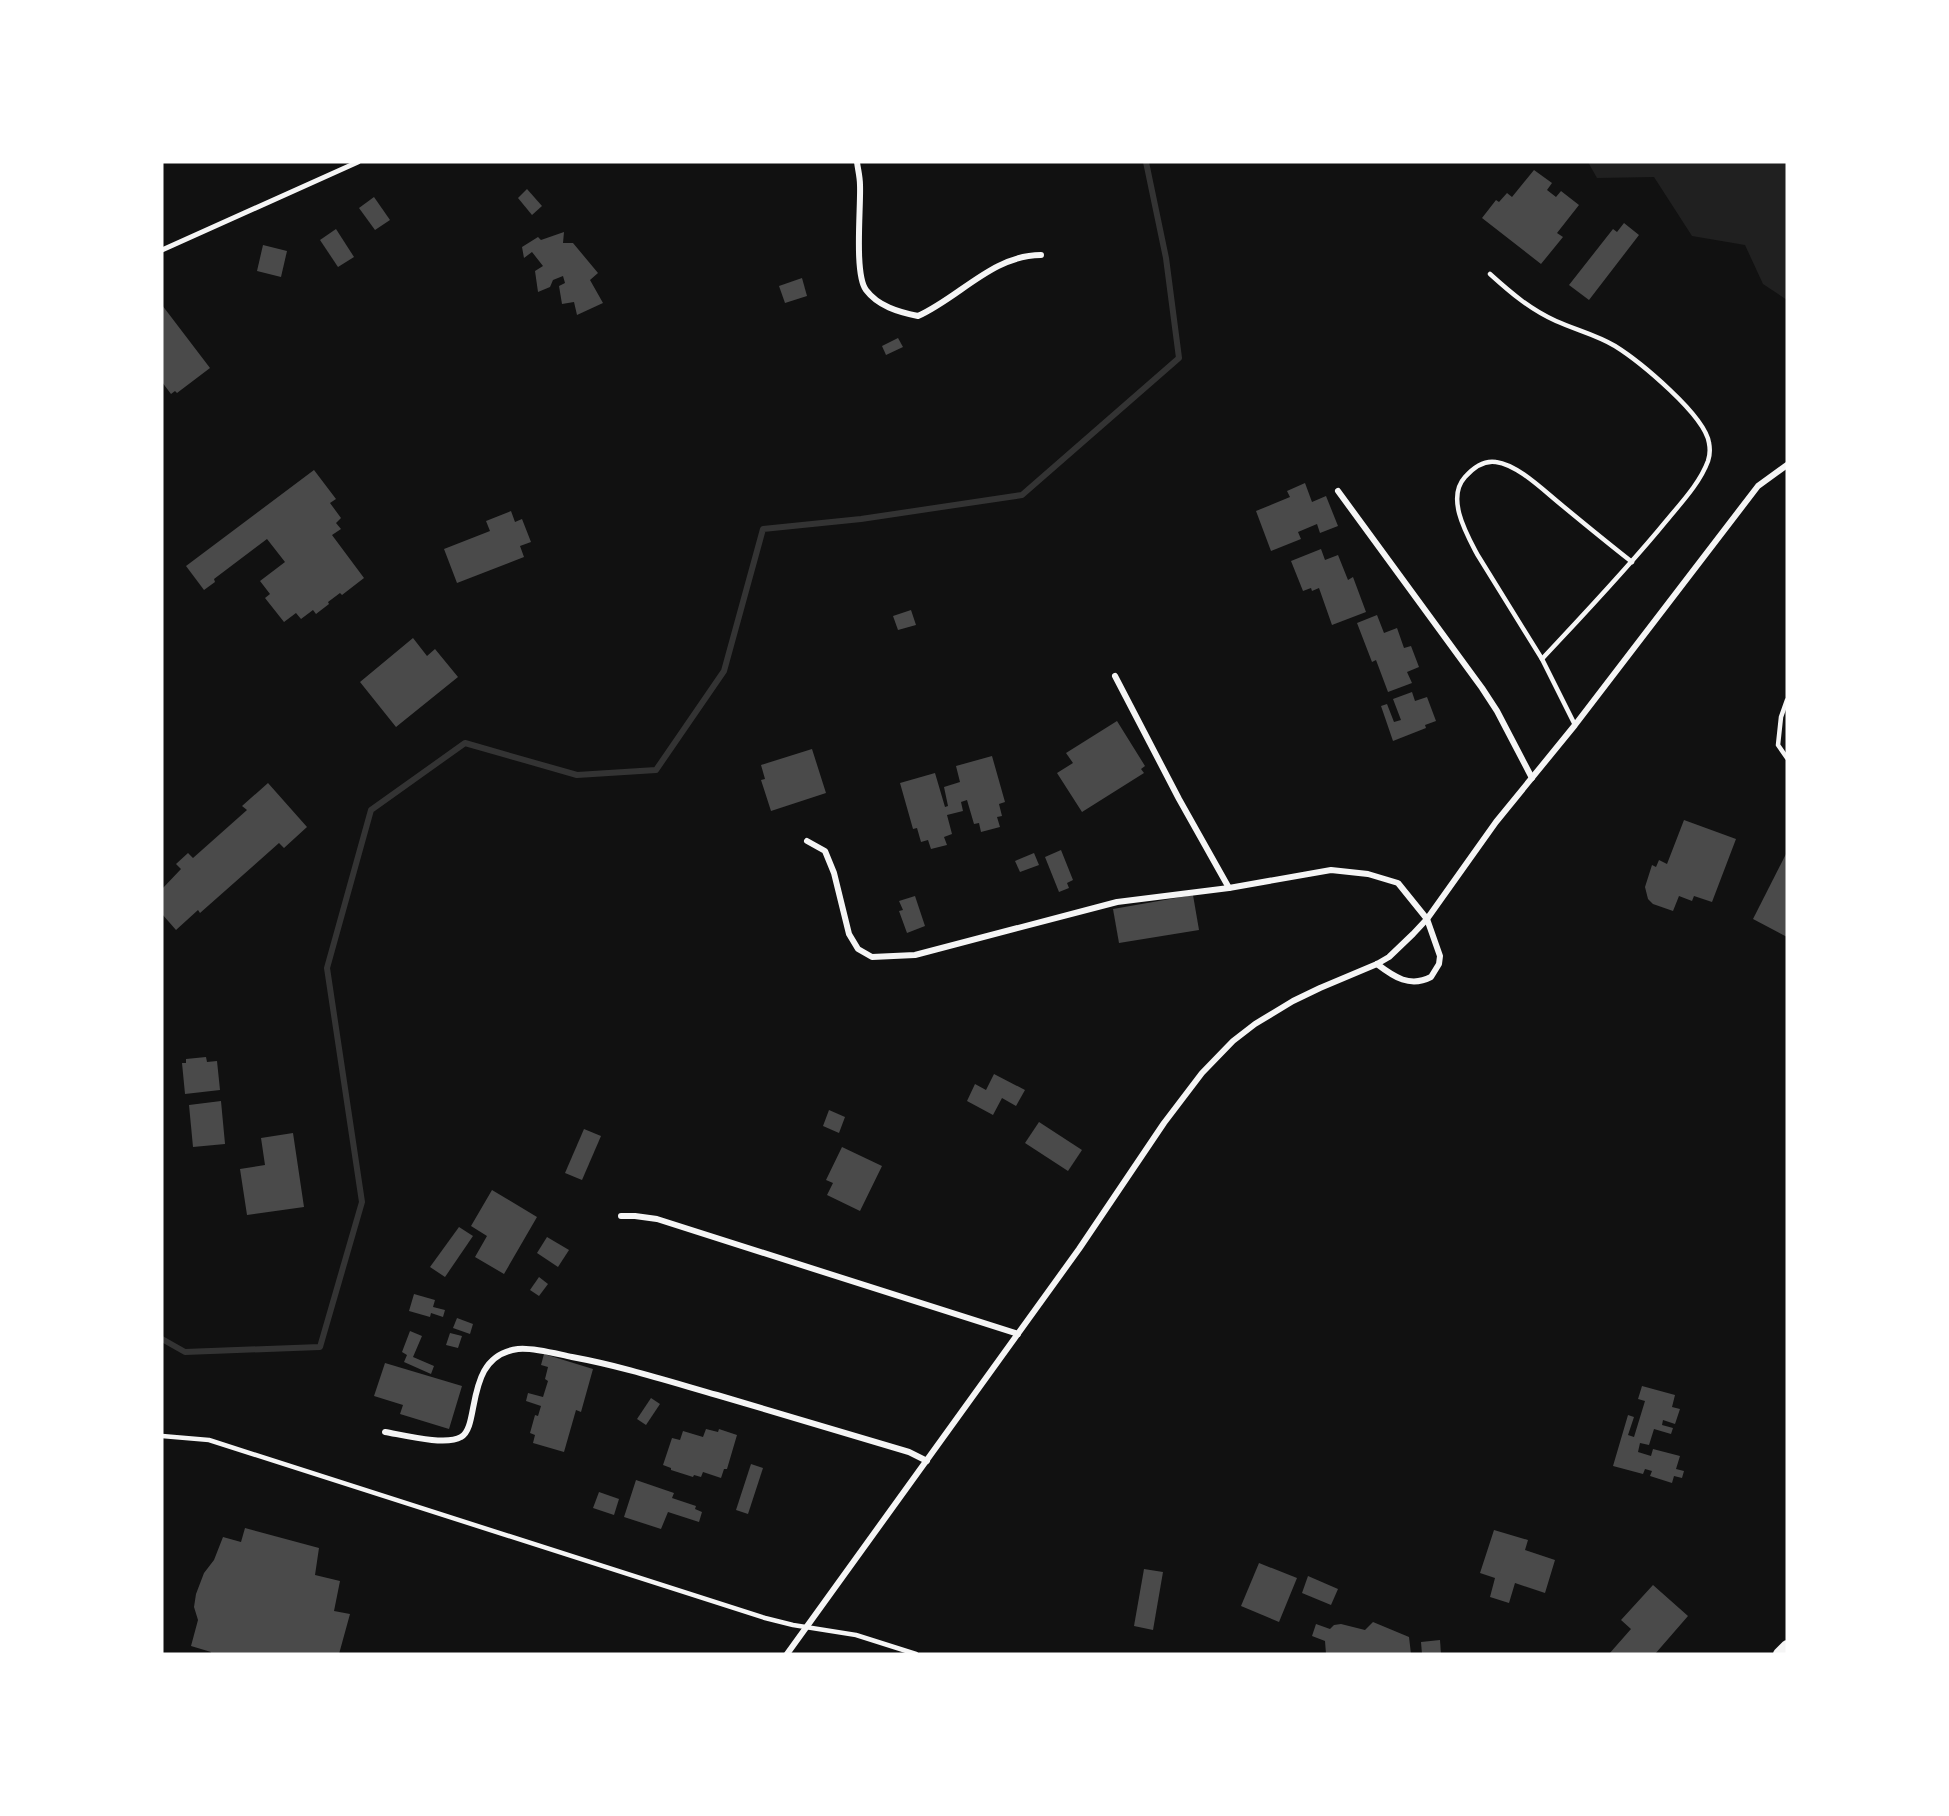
<svg xmlns="http://www.w3.org/2000/svg" width="1949" height="1816" viewBox="0 0 1949 1816" font-family="'PT Sans',sans-serif">
	<style>
		.green { fill: #202020 }
		.lines { fill: none; stroke-linecap: round; stroke-linejoin: round }
		.stream { stroke: #333; stroke-width: 6 }
		.building { fill: #4a4a4a }
		.service { stroke: #f5f5f5; stroke-width: 4.5 }
		.pedestrian { stroke: #f5f5f5; stroke-width: 5 }
		.minor { stroke: #f5f5f5; stroke-width: 6 }
		.secondary { stroke: #f5f5f5; stroke-width: 12 }
	</style>
	<rect width="100%" height="100%" fill="#111"/>
	<polygon class="green" points="1588,162 1787,162 1787,300 1763,284 1745,245 1692,236 1654,177 1597,178"/>
	<g class="lines">
		<polyline class="stream" points="162,1339 185,1352 320,1347 362,1202 327,968 371,810 465,743 577,775 656,770 724,671 763,529 861,519 1022,495 1179,358 1166,258 1146,162"/>
	</g>
	<g class="building">
		<polygon points="1534,170 1552,183 1547,190 1556,197 1561,191 1579,205 1557,233 1563,237 1541,264 1482,218 1496,200 1499,202 1507,193 1512,197"/>
		<polygon points="527,189 542,206 532,215 518,198"/>
		<polygon points="374,197 390,220 375,230 359,208"/>
		<polygon points="1624,223 1639,235 1589,300 1569,285 1613,229 1617,232"/>
		<polygon points="336,229 354,257 338,267 320,240"/>
		<polygon points="564,232 563,243 573,243 598,273 590,280 603,303 577,315 574,302 562,304 559,286 565,283 563,276 553,280 550,287 538,292 535,271 543,266 532,252 524,258 522,247 538,237 541,240"/>
		<polygon points="263,245 287,251 281,277 257,271"/>
		<polygon points="802,278 807,296 785,303 779,286"/>
		<polygon points="162,305 210,368 177,393 175,391 171,394 162,382"/>
		<polygon points="898,338 903,347 886,355 882,346"/>
		<polygon points="314,470 336,499 330,503 341,518 336,523 341,529 332,535 364,578 342,595 340,593 328,602 329,604 316,614 313,610 301,619 296,613 284,622 265,598 270,594 260,581 285,562 267,539 214,579 215,582 204,590 186,566"/>
		<polygon points="1305,483 1312,502 1326,496 1338,526 1320,533 1317,524 1298,532 1301,539 1271,551 1256,511 1290,497 1287,491"/>
		<polygon points="511,511 515,522 522,519 531,542 520,546 524,557 457,583 444,549 490,531 486,521"/>
		<polygon points="1321,549 1325,560 1338,555 1348,580 1353,577 1366,612 1332,625 1319,588 1312,591 1311,588 1303,591 1291,561"/>
		<polygon points="911,610 916,625 898,630 893,616"/>
		<polygon points="1377,615 1384,633 1397,628 1404,648 1411,646 1419,667 1407,672 1412,683 1388,692 1376,660 1372,662 1357,623"/>
		<polygon points="413,638 427,656 435,649 458,677 396,727 360,682"/>
		<polygon points="1412,692 1415,701 1427,697 1436,721 1425,725 1426,728 1393,741 1381,706 1387,704 1394,722 1401,720 1393,699"/>
		<polygon points="1117,721 1145,766 1141,769 1144,773 1082,812 1057,773 1073,763 1066,753"/>
		<polygon points="812,749 826,793 771,811 761,780 765,779 761,765"/>
		<polygon points="992,756 1005,802 999,804 1002,816 997,817 1000,827 981,832 979,823 974,824 967,800 961,802 963,811 947,815 952,834 944,837 947,845 931,849 928,840 921,842 917,828 913,829 900,783 935,773 945,807 948,806 944,787 960,782 956,766"/>
		<polygon points="268,783 307,827 284,848 279,843 200,913 198,910 176,930 162,914 162,889 181,869 176,864 188,853 193,858 247,810 242,806"/>
		<polygon points="1684,820 1736,839 1712,902 1694,896 1692,901 1679,896 1673,911 1653,904 1648,899 1645,887 1652,865 1656,867 1659,860 1667,864"/>
		<polygon points="1061,850 1073,880 1067,883 1069,888 1059,892 1045,857"/>
		<polygon points="1787,852 1787,937 1753,919"/>
		<polygon points="1034,853 1039,865 1020,872 1015,861"/>
		<polygon points="1193,895 1199,930 1119,943 1113,909"/>
		<polygon points="915,896 925,926 907,933 899,911 903,910 899,901"/>
		<polygon points="206,1057 207,1062 217,1061 220,1090 185,1094 182,1063 186,1063 186,1059"/>
		<polygon points="994,1074 1025,1090 1016,1106 1002,1098 993,1115 967,1101 975,1084 986,1090"/>
		<polygon points="221,1101 225,1144 193,1147 189,1105"/>
		<polygon points="829,1110 845,1117 839,1133 823,1126"/>
		<polygon points="1039,1122 1082,1150 1068,1171 1025,1143"/>
		<polygon points="584,1129 601,1136 582,1180 565,1173"/>
		<polygon points="293,1133 304,1207 247,1215 240,1169 265,1165 261,1138"/>
		<polygon points="842,1147 882,1166 860,1211 827,1195 833,1183 826,1180"/>
		<polygon points="492,1190 537,1217 504,1274 475,1257 487,1236 471,1226"/>
		<polygon points="459,1227 473,1236 445,1277 430,1267"/>
		<polygon points="547,1237 569,1250 558,1267 537,1253"/>
		<polygon points="539,1277 548,1284 539,1296 530,1290"/>
		<polygon points="414,1294 435,1300 433,1307 445,1310 443,1317 431,1313 430,1317 409,1311"/>
		<polygon points="457,1318 473,1324 470,1334 453,1328"/>
		<polygon points="410,1331 422,1336 413,1357 434,1366 431,1374 404,1362 407,1355 402,1352"/>
		<polygon points="450,1333 462,1336 458,1348 446,1345"/>
		<polygon points="544,1354 593,1369 581,1412 576,1410 564,1452 533,1443 535,1435 530,1433 535,1415 538,1416 541,1406 526,1401 528,1393 543,1397 548,1381 545,1379 548,1367 541,1365"/>
		<polygon points="385,1363 462,1386 449,1429 400,1414 403,1405 374,1396"/>
		<polygon points="1642,1386 1675,1395 1672,1407 1680,1409 1675,1424 1663,1420 1662,1425 1673,1428 1671,1434 1654,1429 1649,1445 1640,1443 1638,1452 1651,1456 1653,1449 1680,1456 1676,1469 1684,1471 1682,1478 1674,1476 1672,1483 1650,1476 1652,1471 1645,1469 1643,1474 1613,1466 1628,1415 1634,1417 1628,1435 1634,1437 1645,1401 1638,1399"/>
		<polygon points="651,1398 660,1404 646,1425 637,1419"/>
		<polygon points="706,1429 718,1432 719,1429 737,1435 727,1469 724,1469 721,1478 703,1472 701,1477 694,1475 693,1477 671,1470 671,1468 663,1465 672,1438 680,1440 683,1431 703,1437"/>
		<polygon points="751,1464 763,1468 748,1514 736,1510"/>
		<polygon points="636,1480 674,1493 672,1498 696,1506 695,1509 702,1512 699,1522 668,1512 661,1529 624,1517"/>
		<polygon points="599,1492 619,1499 614,1515 593,1508"/>
		<polygon points="245,1528 319,1548 315,1575 340,1581 334,1611 350,1614 339,1654 210,1654 211,1652 191,1646 198,1620 194,1607 196,1594 204,1573 214,1560 223,1537 241,1542"/>
		<polygon points="1494,1530 1528,1540 1525,1550 1555,1560 1545,1593 1515,1583 1509,1603 1490,1597 1495,1578 1480,1573"/>
		<polygon points="1259,1563 1297,1578 1279,1622 1241,1606"/>
		<polygon points="1144,1569 1163,1572 1153,1630 1134,1626"/>
		<polygon points="1308,1576 1338,1589 1331,1605 1302,1593"/>
		<polygon points="1653,1585 1688,1616 1655,1654 1609,1654 1631,1629 1621,1620"/>
		<polygon points="1373,1622 1409,1637 1411,1654 1326,1654 1325,1641 1312,1636 1316,1624 1330,1629 1334,1625 1341,1624 1365,1630"/>
		<polygon points="1440,1640 1441,1654 1422,1654 1421,1642"/>
	</g>
	<g class="lines">
		<g class="service">
			<path d="M1490,274C1511,293 1531,310 1556,321C1576,330 1597,335 1615,346C1639,361 1705,415 1709,443C1710,448 1710,455 1708,461C1700,483 1681,503 1667,520C1627,569 1584,614 1542,659"/>
			<polyline points="1787,700 1781,717 1778,745 1787,758"/>
			<path d="M1575,725L1542,659L1477,554C1466,533 1446,498 1465,477C1473,468 1484,460 1496,462C1519,465 1546,493 1564,507C1587,526 1609,544 1632,562"/>
			<polyline points="162,1436 209,1440 765,1618 793,1625 856,1635 916,1654"/>
		</g>
		<polyline class="pedestrian" points="162,250 358,162"/>
		<g class="minor">
			<path d="M857,162C858,170 860,177 860,185C861,207 854,274 866,290C878,306 898,312 918,316C960,297 993,255 1041,255"/>
			<polyline points="1338,491 1482,688 1497,711 1532,778"/>
			<path d="M1115,676L1179,799L1229,888L1331,870L1368,874L1398,883L1427,919L1440,956L1439,964L1431,977C1410,988 1394,977 1377,964"/>
			<polyline points="807,841 825,851 834,873 849,934 858,949 872,957 915,955 1117,902 1229,888"/>
			<polyline points="621,1216 635,1216 657,1219 1018,1334"/>
			<path d="M385,1432C403,1435 446,1446 461,1437C481,1427 463,1356 518,1349C532,1347 557,1354 572,1357C621,1366 668,1381 717,1395C781,1414 845,1433 909,1452L927,1461"/>
			<polyline points="787,1654 1079,1249 1164,1123 1202,1073 1233,1041 1255,1024 1293,1001 1320,988 1377,964 1389,957 1413,934 1427,919 1496,822 1575,725 1758,486 1787,465"/>
		</g>
		<polyline class="secondary" points="1779,1654 1787,1646"/>
	</g>
	<rect width="1949" height="1816" fill="none" stroke="#ffffff" stroke-width="327"/>
</svg>
